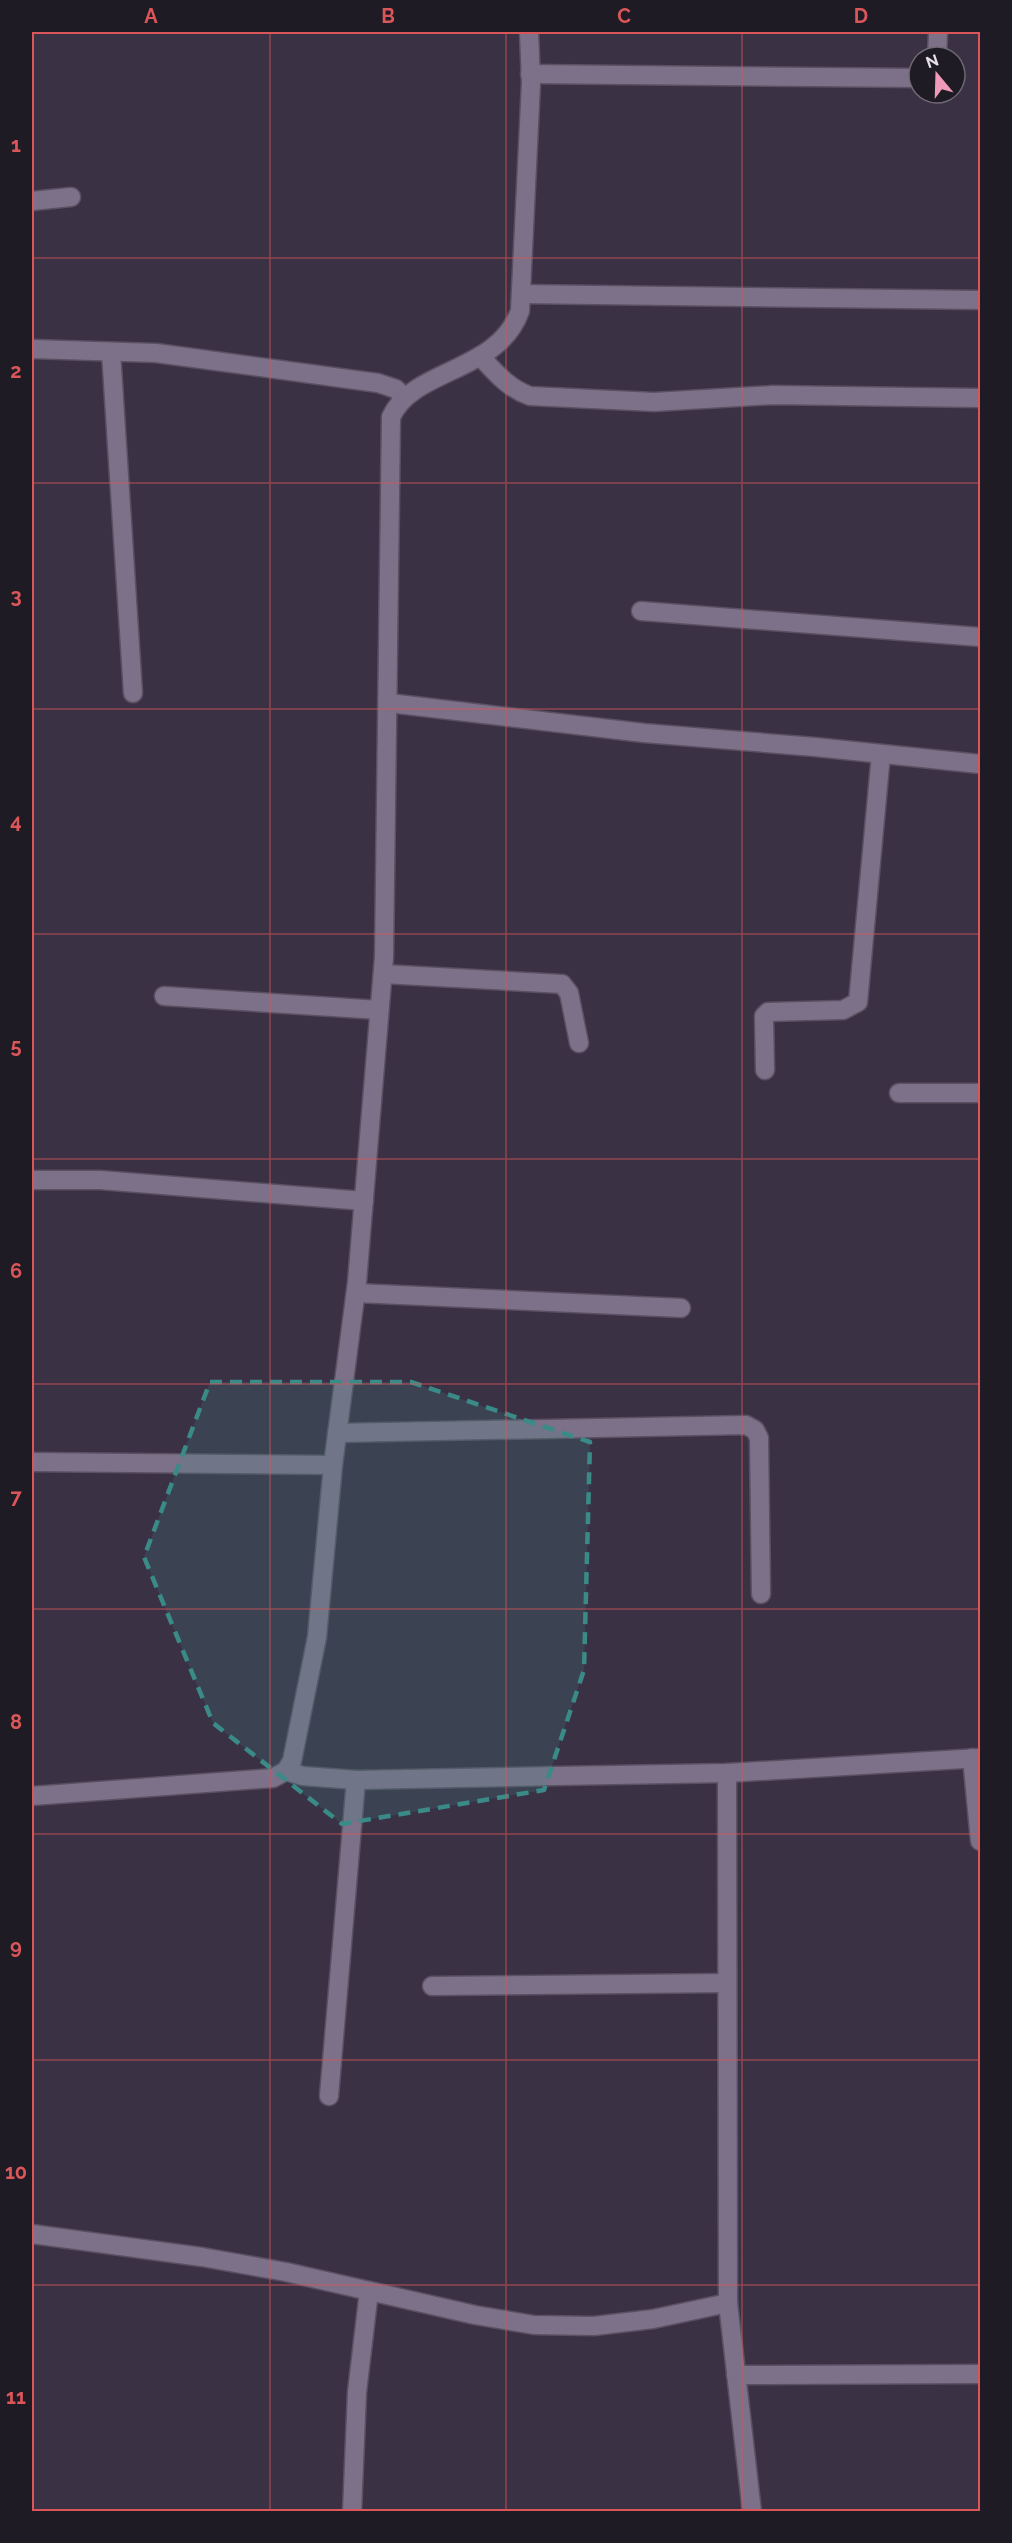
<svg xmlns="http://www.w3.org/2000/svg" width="1012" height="2543" viewBox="0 0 1012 2543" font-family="Raleway,sans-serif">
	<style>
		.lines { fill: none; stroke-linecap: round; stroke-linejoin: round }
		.minor-casing { stroke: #595061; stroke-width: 21 }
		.minor { stroke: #7d7189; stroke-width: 18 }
		.marked { fill: #3a8b87; fill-opacity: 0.2; stroke: #3a8b87; stroke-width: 4.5; stroke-dasharray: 12 8; stroke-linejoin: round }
		.grid { fill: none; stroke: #da5659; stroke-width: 1.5; stroke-opacity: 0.55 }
		.neatline { fill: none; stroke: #da5659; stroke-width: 2 }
		.grid-label { font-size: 20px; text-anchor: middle; font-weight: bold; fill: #da5659 }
	</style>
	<rect width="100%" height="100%" fill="#3b3145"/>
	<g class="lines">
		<defs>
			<g id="minor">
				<polyline points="937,57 938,32"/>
				<polyline points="530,74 919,78"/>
				<polyline points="32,201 71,197"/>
				<polyline points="521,294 980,300"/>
				<polyline points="32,349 156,353 378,383 396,389 404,397"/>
				<polyline points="111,352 133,693"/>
				<path d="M480,356C496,373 508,388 530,396L654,402L773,395L980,398"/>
				<polyline points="641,611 980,637"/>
				<polyline points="389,703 644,733 815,747 980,764"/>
				<polyline points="383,974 562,984 569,993 579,1043"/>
				<polyline points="164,996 379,1010"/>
				<polyline points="765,1070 764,1016 768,1012 843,1010 858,1002 881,754"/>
				<polyline points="899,1093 980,1093"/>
				<polyline points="32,1180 100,1180 364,1201"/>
				<polyline points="356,1293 681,1308"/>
				<polyline points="337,1433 746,1425 755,1430 759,1438 761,1594"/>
				<polyline points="32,1462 333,1465"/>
				<polyline points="972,1758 980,1841"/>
				<polyline points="286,1771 303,1776 356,1780 556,1776 727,1773 980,1758"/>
				<polyline points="727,1773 728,2303 752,2512"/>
				<path d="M32,1796L273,1778L286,1771L292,1761L317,1637L333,1465L357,1282L384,957L391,417C413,368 498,373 520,311L531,83L529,32"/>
				<polyline points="432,1986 726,1983"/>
				<polyline points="329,2096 356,1780"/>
				<polyline points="32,2234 202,2257 286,2272 475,2315 534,2325 594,2326 653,2319 728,2303"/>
				<polyline points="736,2375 980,2374"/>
				<polyline points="352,2512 357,2392 369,2291"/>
			</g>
		</defs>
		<use href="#minor" class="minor-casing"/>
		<use href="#minor" class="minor"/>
	</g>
	<path class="marked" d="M210,1382H411L590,1442L584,1670L544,1790L342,1824L213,1723L144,1557Z"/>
	<path class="grid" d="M270,32V2512M506,32V2512M742,32V2512M32,258H980M32,483H980M32,709H980M32,934H980M32,1159H980M32,1384H980M32,1609H980M32,1834H980M32,2060H980M32,2285H980"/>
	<rect width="1012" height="2543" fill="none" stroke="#1f1b24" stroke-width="66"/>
	<g transform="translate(937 75) rotate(341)"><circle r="28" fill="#1f1b24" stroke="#6f6a74" stroke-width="1.5"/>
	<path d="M0-4.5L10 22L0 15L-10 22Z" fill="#ef9ab8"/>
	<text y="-9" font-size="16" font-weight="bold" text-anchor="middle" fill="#e6e0ed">N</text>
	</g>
	<rect x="33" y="33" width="946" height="2477" class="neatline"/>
	<g class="grid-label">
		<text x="151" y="23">A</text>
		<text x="388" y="23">B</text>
		<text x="624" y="23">C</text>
		<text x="861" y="23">D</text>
		<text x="16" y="152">1</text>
		<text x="16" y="378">2</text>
		<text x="16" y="603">3</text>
		<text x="16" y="828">4</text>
		<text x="16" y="1053">5</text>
		<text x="16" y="1278">6</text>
		<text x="16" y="1504">7</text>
		<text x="16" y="1729">8</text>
		<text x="16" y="1954">9</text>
		<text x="16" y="2179">10</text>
		<text x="16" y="2404">11</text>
	</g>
</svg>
